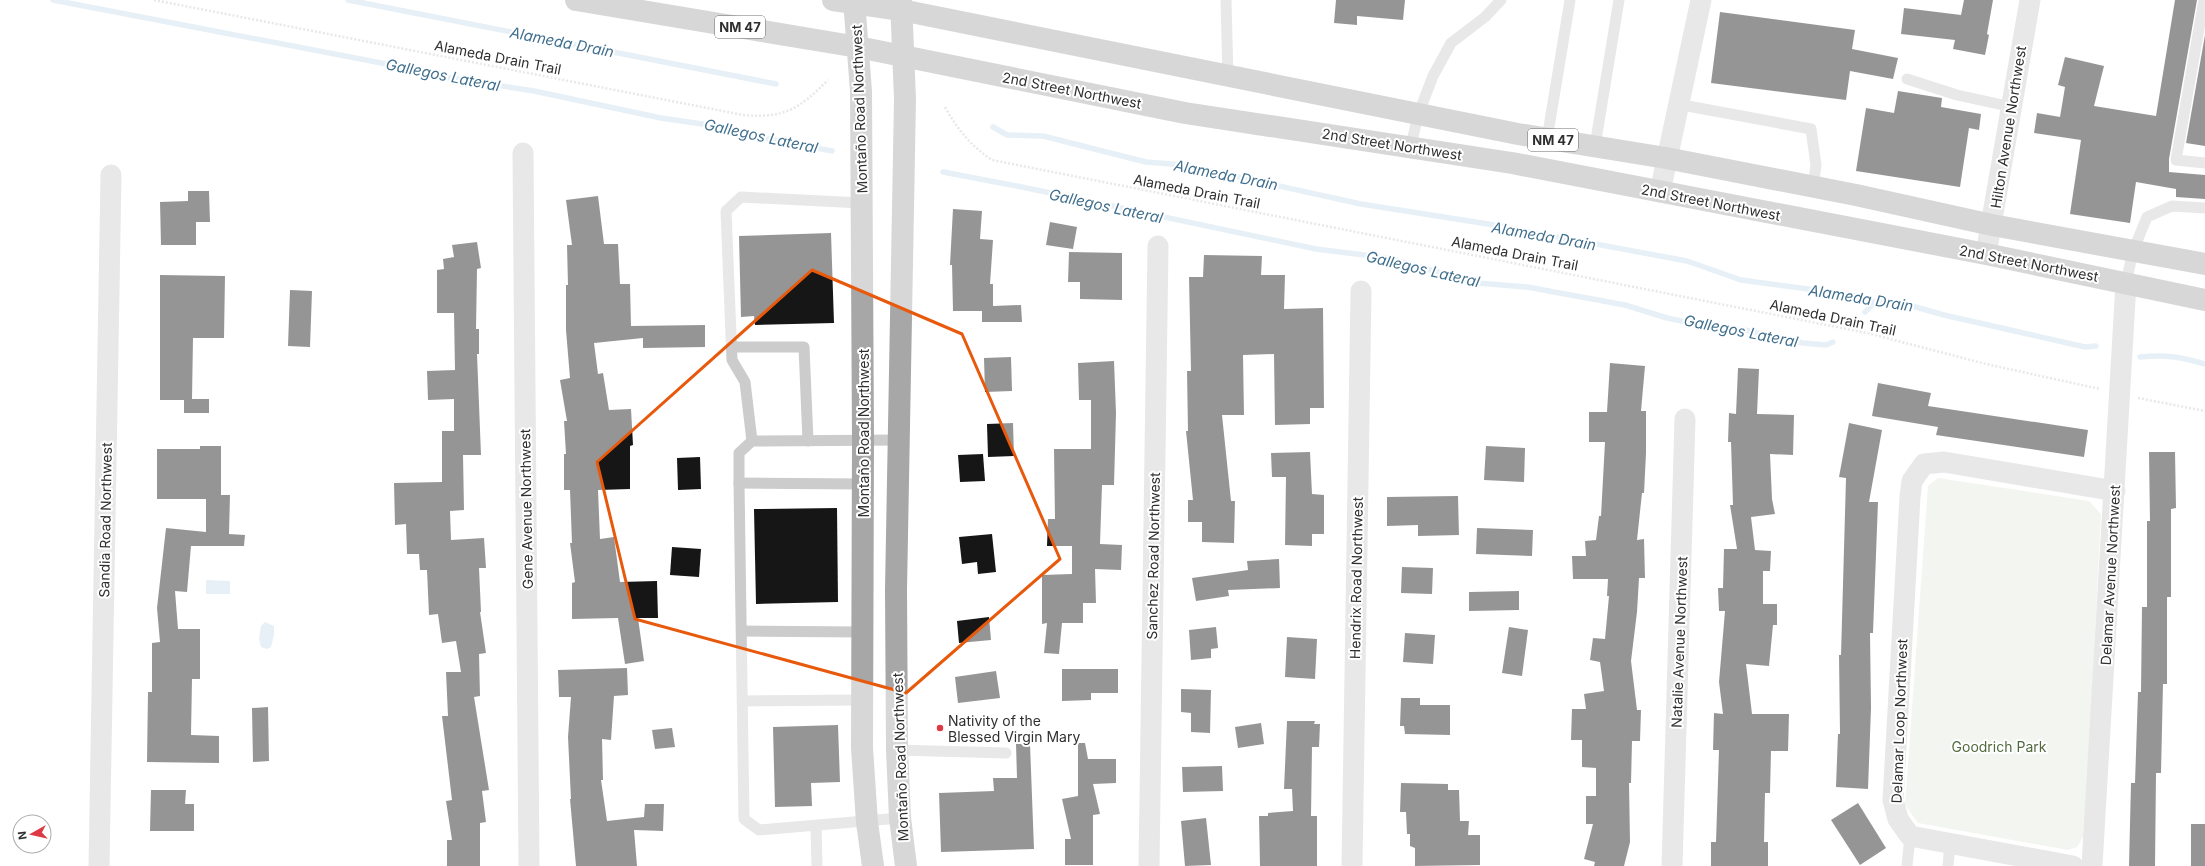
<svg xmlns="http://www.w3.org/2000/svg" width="2205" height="866" viewBox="0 0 2205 866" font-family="Inter,sans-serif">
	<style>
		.green { fill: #e5ebdd }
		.water { fill: #cbdeea }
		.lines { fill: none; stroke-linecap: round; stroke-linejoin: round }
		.stream { stroke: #cbdeea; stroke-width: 5.5 }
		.building { fill: #161616 }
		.path { stroke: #ccc; stroke-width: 2.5; stroke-dasharray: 2 2; stroke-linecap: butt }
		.lane { stroke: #ccc; stroke-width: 11 }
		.street { stroke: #ccc; stroke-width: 21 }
		.primary { stroke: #a7a7a7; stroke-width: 22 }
		.marked { fill: none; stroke: #e8590c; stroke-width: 3; stroke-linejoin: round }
		.poi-dot { fill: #dd3a45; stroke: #fff; stroke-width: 1.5 }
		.labels { text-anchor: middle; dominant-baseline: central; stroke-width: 4; stroke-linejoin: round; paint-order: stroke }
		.shield { fill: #fff; stroke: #6d6d6d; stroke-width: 1 }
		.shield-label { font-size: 13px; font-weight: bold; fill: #2f2f2f }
		.street-label { font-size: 14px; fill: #2f2f2f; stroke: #fff }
		.poi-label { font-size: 14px; fill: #2f2f2f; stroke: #fff; text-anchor: start }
		.park-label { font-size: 14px; fill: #52693e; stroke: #fff }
		.water-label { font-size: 15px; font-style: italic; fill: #406f8e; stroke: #fff }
	</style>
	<rect width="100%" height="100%" fill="#fff"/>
	<polygon class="green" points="1938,478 2089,501 2101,514 2085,834 2077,847 2068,850 1918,823 1905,805 1928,486"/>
	<g class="water">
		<polygon points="206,580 230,581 230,594 206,594"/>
		<polygon points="265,622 274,626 274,635 271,647 267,649 261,647 259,639 261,626"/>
	</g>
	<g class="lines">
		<g class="stream">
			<polyline points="53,0 397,66 419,73 534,91 661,118 709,125 740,133 832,151"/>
			<polyline points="348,0 776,84"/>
			<polyline points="993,127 1007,135 1043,136 1146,162 1184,165 1361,204 1488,224 1687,261 1741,280 1853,295 1875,302 1905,304 1944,315 2085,347 2096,346"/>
			<polyline points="943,172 1022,187 1316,249 1388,258 1477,283 1527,287 1625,305 1667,318 1701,325 1745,330 1803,343 1826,345 1833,342"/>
			<polyline points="1865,312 1875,302"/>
			<path d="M2140,357C2166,354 2180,357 2205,364"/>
		</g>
	</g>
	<g class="building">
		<polygon points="1336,0 1405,0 1403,20 1357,16 1357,25 1334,23"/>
		<polygon points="1964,0 1993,0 1987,34 1989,35 1985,55 1953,49 1955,40 1901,34 1904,8 1961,15"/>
		<polygon points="2175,0 2197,0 2169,159 2169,172 2205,175 2205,199 2176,197 2176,189 2136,182 2130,223 2070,214 2081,140 2034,133 2037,113 2060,117 2065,87 2058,85 2065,57 2104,66 2094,106 2156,116"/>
		<polygon points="1720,12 1855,30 1852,49 1898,58 1893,79 1850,71 1846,100 1711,83"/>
		<polygon points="2205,35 2205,146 2186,143"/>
		<polygon points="1898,91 1942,98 1941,107 1981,114 1979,130 1969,128 1960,187 1856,171 1866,108 1894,113"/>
		<polygon points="188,191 209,191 210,222 196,222 196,245 161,245 160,202 188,201"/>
		<polygon points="598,196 604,244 618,244 620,284 630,284 631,326 705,325 705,347 643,348 643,338 594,343 598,374 603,373 609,410 631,409 633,445 630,446 630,489 598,490 600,539 614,537 620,582 657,581 658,618 638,618 644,661 625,664 618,618 572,619 572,583 575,582 570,543 572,543 570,490 564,490 564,454 566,454 564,421 567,421 560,380 570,378 566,330 566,285 568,285 567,245 572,245 566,200"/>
		<polygon points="953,209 982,211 980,239 993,240 990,284 993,284 993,306 1021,305 1022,322 982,322 982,311 953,311 952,265 950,265"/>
		<polygon points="1050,222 1077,227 1073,249 1046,245"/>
		<polygon points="831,233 834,323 755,325 754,316 741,317 739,236"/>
		<polygon points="477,242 481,268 477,269 476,329 479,329 479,354 477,354 481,455 463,455 464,510 450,511 451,540 484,538 486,568 479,568 481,612 480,612 486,653 479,654 480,696 474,697 489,790 482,791 486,822 480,823 480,866 447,866 447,840 452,840 446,801 452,800 442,716 448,716 446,672 461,672 456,641 442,643 438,614 429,615 427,570 420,570 419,554 407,554 406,524 395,525 394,483 442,482 442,431 454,431 454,399 428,400 427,371 455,370 454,313 437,313 437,270 444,269 443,259 454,257 452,245"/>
		<polygon points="1069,252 1122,253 1122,300 1080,299 1080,282 1068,282"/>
		<polygon points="1204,255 1262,256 1261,275 1285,275 1284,309 1323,308 1324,408 1310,408 1310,424 1275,425 1274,354 1243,355 1244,415 1222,415 1231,501 1235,501 1234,543 1202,542 1202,522 1188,522 1188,500 1193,500 1186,431 1188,431 1187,371 1191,371 1189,277 1203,277"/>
		<polygon points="160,275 225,276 224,338 193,338 192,399 209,399 209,413 184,413 184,400 160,400"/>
		<polygon points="290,290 312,291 310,347 288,346"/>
		<polygon points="1011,357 1012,391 985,392 984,358"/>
		<polygon points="1114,361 1116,413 1114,485 1102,485 1100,544 1122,545 1121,570 1095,569 1096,603 1083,603 1083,623 1062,623 1059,654 1044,653 1047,623 1042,624 1042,575 1072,574 1072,546 1047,546 1048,519 1055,519 1054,449 1091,449 1091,400 1079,400 1078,363"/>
		<polygon points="1610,363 1645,366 1641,411 1646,411 1646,453 1644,493 1642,493 1637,540 1644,539 1645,578 1639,578 1637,612 1631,661 1637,710 1641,710 1640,741 1632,741 1631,783 1629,783 1630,842 1624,866 1594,866 1595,862 1584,859 1593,824 1586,824 1586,796 1596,796 1596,768 1582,767 1582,740 1571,740 1572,709 1586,709 1584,694 1604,691 1600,662 1590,660 1593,638 1605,639 1609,596 1607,596 1608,579 1573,579 1572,556 1586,556 1585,541 1596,540 1599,516 1601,516 1605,442 1589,442 1589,412 1607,412"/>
		<polygon points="1738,368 1759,369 1757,414 1794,415 1793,455 1770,454 1772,499 1775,514 1751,517 1755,550 1771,551 1770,571 1763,571 1763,604 1777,604 1777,625 1773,625 1769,666 1746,664 1752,714 1789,714 1788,751 1771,751 1770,793 1765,793 1764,842 1768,842 1768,866 1711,866 1711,842 1716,842 1719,750 1713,750 1714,713 1723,714 1719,682 1725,611 1719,611 1718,588 1723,588 1724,549 1737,549 1730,505 1733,505 1731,442 1728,442 1729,413 1736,414"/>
		<polygon points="1878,383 1931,393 1928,406 2088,430 2084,457 1936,435 1938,427 1872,416"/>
		<polygon points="1013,423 1014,456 988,457 987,424"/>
		<polygon points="1849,423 1882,430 1869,502 1878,502 1873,633 1870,633 1871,708 1868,789 1836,787 1838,734 1840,734 1839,655 1841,655 1846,478 1839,477"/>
		<polygon points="200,446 221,446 221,495 230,495 229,534 245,535 244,546 191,546 187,592 175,591 178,629 200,629 200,679 192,679 191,735 219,736 219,763 147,762 148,692 152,692 152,643 160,642 157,608 166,528 206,532 206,499 157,499 157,449 200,449"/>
		<polygon points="1486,446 1525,448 1524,482 1484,480"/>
		<polygon points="1310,452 1312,494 1324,495 1324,534 1312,534 1312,546 1285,545 1286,477 1272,477 1271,453"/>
		<polygon points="2149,452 2175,452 2176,508 2171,509 2171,597 2167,597 2167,684 2163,684 2161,773 2156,773 2155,866 2129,866 2131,783 2135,783 2138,692 2141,692 2142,607 2147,607 2147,521 2150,521"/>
		<polygon points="983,454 985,481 960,482 958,455"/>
		<polygon points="700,457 701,489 678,490 677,458"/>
		<polygon points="1458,496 1459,535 1418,536 1418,525 1387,526 1387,497"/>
		<polygon points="837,508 838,602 756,604 754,509"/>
		<polygon points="1477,528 1533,530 1532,556 1476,554"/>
		<polygon points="992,534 996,572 978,574 977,562 962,564 959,537"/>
		<polygon points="672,547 701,549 699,577 670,575"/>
		<polygon points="1279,559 1280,588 1228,590 1229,596 1196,601 1192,578 1248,570 1247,561"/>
		<polygon points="1402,567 1433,568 1432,594 1401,593"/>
		<polygon points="1519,591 1519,610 1469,611 1469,592"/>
		<polygon points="989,617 991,640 959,643 957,621"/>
		<polygon points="1216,627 1218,648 1211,649 1211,658 1191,660 1189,630"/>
		<polygon points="1509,627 1528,630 1522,676 1502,673"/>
		<polygon points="1405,633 1435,635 1433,664 1403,662"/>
		<polygon points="1287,637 1317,639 1315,679 1285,677"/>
		<polygon points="627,668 628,695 614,696 611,740 602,739 603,780 601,780 607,821 644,817 645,804 664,804 663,831 634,830 637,866 576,866 570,799 571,799 568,737 571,697 559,697 558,670"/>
		<polygon points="1062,669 1118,669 1118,693 1091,693 1091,700 1062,701"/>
		<polygon points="996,671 1000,698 958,703 955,677"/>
		<polygon points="1181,689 1211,690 1210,733 1191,732 1191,713 1181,712"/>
		<polygon points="1401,698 1420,698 1420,705 1450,705 1450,735 1405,734 1404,726 1400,726"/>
		<polygon points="268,707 269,761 253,762 252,708"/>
		<polygon points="1287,721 1315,721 1314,724 1320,724 1319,747 1312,747 1311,816 1317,816 1317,866 1260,866 1259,816 1268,816 1268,813 1293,811 1292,789 1284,789"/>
		<polygon points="1261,723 1264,744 1238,748 1235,727"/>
		<polygon points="838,725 840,782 811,783 812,806 775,807 773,727"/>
		<polygon points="672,728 675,747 655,749 652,730"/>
		<polygon points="1078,743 1085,743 1088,759 1116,759 1116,783 1093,784 1100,814 1093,815 1093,865 1065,865 1065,839 1071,839 1062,799 1078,796"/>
		<polygon points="1016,744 1030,744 1034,849 941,852 939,793 994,791 993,778 1017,778"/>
		<polygon points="1222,766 1223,791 1183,792 1182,767"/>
		<polygon points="1401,783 1448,784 1448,790 1459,790 1460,821 1469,821 1468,835 1480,835 1480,865 1415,866 1415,848 1410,846 1410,834 1407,834 1406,812 1400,812"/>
		<polygon points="151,790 186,790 185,804 194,804 194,831 150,831"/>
		<polygon points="1858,803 1886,848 1860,865 1831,820"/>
		<polygon points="1206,818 1211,865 1185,866 1181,821"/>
		<rect x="2191" y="824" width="14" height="42"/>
	</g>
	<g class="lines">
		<g class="path">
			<path d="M154,0L743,115C785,119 800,108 828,80"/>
			<path d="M945,107C957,129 971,146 992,160L1867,333L1986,364L2100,389"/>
			<polyline points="2138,398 2205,411"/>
		</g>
		<g class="lane">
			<polyline points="1226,0 1228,77"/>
			<polyline points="2204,0 2176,160 2205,163"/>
			<polyline points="1907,79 1957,95 2012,107"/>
			<polyline points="1677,104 1811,129 1816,165 1813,187"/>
			<polyline points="1547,139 1570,0"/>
			<polyline points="1411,146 1418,115 1433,76 1451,43 1485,17 1501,0"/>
			<polyline points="1595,146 1619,0"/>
			<polyline points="2126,283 2133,251 2147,217 2172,206 2205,208"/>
			<polyline points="732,347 804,347 808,441"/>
			<polyline points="899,440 752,441 739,453 739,483 744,819 759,830 900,818"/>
			<polyline points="752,441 745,382 732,360 726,211 741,197 862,203"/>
			<polyline points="739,483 863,484"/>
			<polyline points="742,631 862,632"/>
			<polyline points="743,701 862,700"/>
			<polyline points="897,750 1006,753"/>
			<polyline points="816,826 817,866"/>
			<polyline points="1907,866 1910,836"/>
			<polyline points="1948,866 1950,844"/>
		</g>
		<g class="street">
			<polyline points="523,153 529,866"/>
			<polyline points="1660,192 1701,0"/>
			<polyline points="1986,254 2030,0"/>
			<polyline points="99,866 111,175"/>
			<polyline points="1149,866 1158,246"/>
			<polyline points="1352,866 1361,291"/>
			<polyline points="1672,866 1685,419"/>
			<polyline points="2073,866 1910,836 1898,819 1893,800 1910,497 1912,481 1924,464 1944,462 2115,491"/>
			<polyline points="2092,866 2126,283"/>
		</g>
		<g class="primary">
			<polyline points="576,0 858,47 1185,113 1512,163 1986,254 2205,300"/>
			<polyline points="833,0 901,10 1518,134 1666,158 1856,195 1992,225 2205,264"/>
			<polyline points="854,0 861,91 863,440 862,748 867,822 873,866"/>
			<polyline points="901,0 905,99 896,590 897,750 900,818 906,866"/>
		</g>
	</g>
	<path d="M0 0H2205V866H0ZM812,270L962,334L1060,559L906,693L635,619L597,462Z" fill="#fff" fill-opacity=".55" fill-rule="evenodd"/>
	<path class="marked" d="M812,270L962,334L1060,559L906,693L635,619L597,462Z"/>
	<circle class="poi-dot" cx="940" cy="728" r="4"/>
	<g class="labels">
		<g class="shield">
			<rect x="715" y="16" width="50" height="22" rx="3"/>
			<rect x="1528" y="129" width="50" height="22" rx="3"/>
		</g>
		<g class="shield-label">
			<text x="740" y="27">NM 47</text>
			<text x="1553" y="140">NM 47</text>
		</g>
		<g class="street-label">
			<text transform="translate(498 57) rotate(11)">Alameda Drain Trail</text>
			<text transform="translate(1072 90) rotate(11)">2nd Street Northwest</text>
			<text transform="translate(859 109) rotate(-92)">Montaño Road Northwest</text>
			<text transform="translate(2008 127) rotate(-81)">Hilton Avenue Northwest</text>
			<text transform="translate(1392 144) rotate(9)">2nd Street Northwest</text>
			<text transform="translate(1197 191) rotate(11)">Alameda Drain Trail</text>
			<text transform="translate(1711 202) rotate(11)">2nd Street Northwest</text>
			<text transform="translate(1515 253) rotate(11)">Alameda Drain Trail</text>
			<text transform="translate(2029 263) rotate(11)">2nd Street Northwest</text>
			<text transform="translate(1833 317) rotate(12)">Alameda Drain Trail</text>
			<text transform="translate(863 433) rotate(-90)">Montaño Road Northwest</text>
			<text transform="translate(526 509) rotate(-91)">Gene Avenue Northwest</text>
			<text transform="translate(105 520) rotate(-89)">Sandia Road Northwest</text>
			<text transform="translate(1153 556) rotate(-89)">Sanchez Road Northwest</text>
			<text transform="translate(2110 575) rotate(-87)">Delamar Avenue Northwest</text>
			<text transform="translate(1356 578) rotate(-89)">Hendrix Road Northwest</text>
			<text transform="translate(1679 642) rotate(-88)">Natalie Avenue Northwest</text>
			<text transform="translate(1899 721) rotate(-88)">Delamar Loop Northwest</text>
			<text transform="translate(900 757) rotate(-92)">Montaño Road Northwest</text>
		</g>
		<g class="poi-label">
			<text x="948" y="720">Nativity of the<tspan x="948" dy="16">Blessed Virgin Mary</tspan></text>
		</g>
		<g class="park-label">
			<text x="1999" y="746">Goodrich Park</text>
		</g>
		<g class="water-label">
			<text transform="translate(562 42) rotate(11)">Alameda Drain</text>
			<text transform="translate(443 75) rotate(11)">Gallegos Lateral</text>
			<text transform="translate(761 136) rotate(12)">Gallegos Lateral</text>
			<text transform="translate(1226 175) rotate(11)">Alameda Drain</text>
			<text transform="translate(1106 206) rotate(12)">Gallegos Lateral</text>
			<text transform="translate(1544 236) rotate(10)">Alameda Drain</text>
			<text transform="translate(1423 269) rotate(13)">Gallegos Lateral</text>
			<text transform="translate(1861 298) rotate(9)">Alameda Drain</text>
			<text transform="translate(1741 331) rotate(11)">Gallegos Lateral</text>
		</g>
	</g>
	<g transform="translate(32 834) rotate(262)"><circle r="19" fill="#ffffff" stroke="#acacac"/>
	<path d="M0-3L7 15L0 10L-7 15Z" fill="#dd3a45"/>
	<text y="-6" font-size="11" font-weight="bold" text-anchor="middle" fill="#2f2f2f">N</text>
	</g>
</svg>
